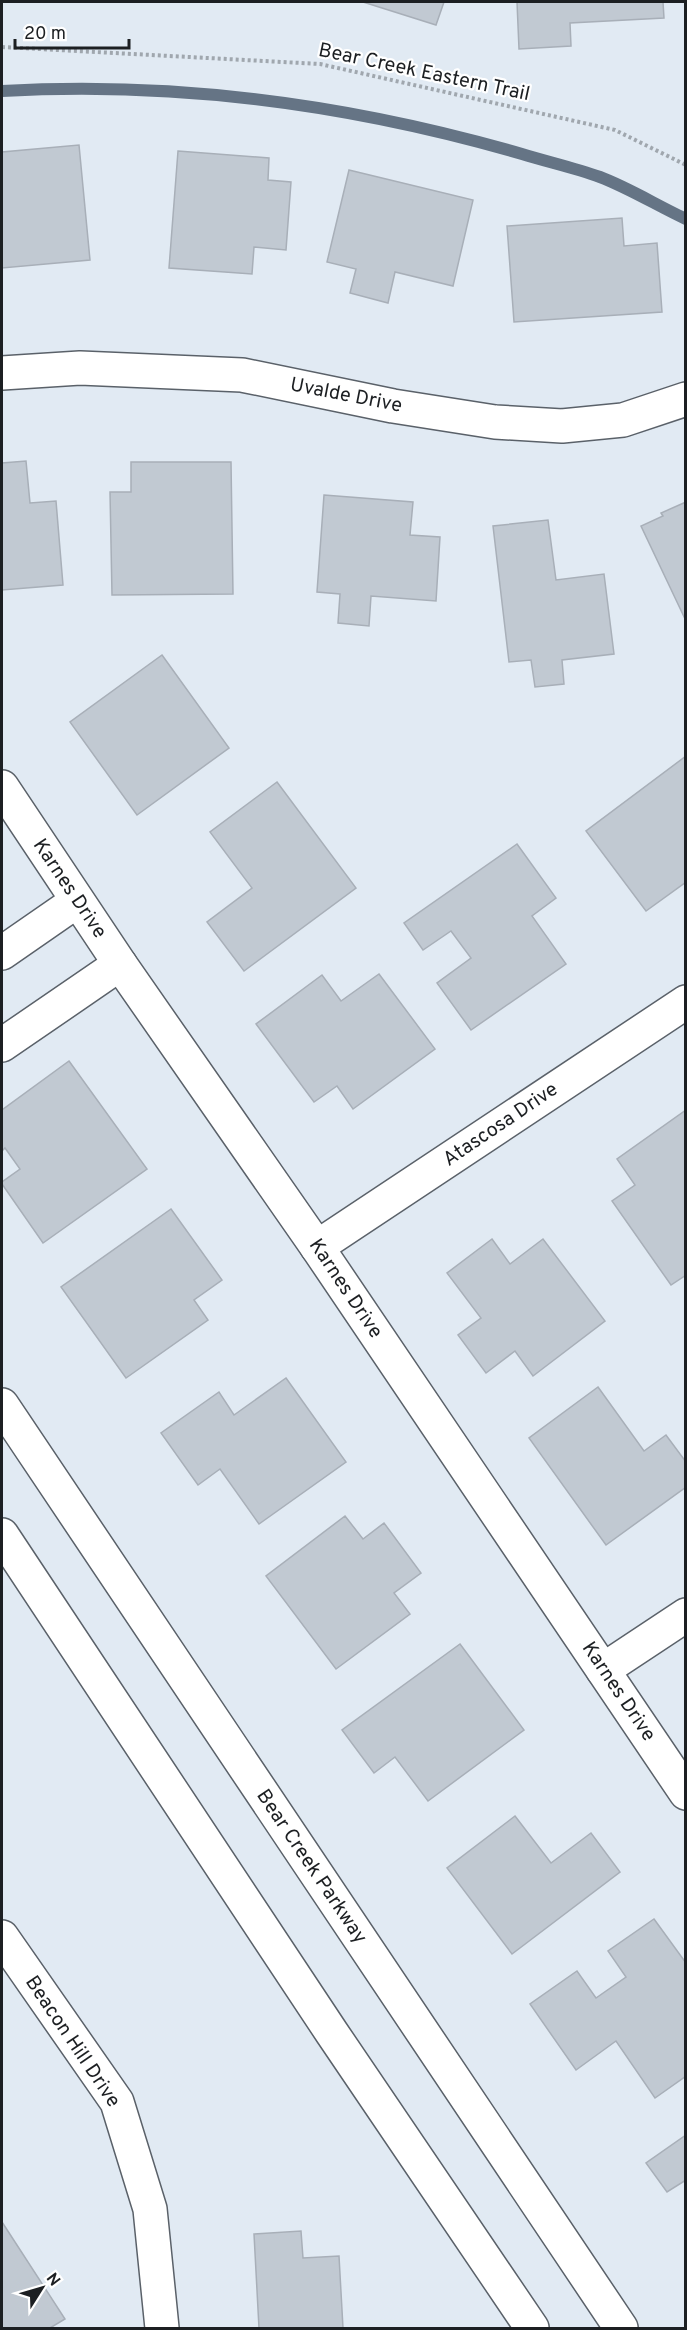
<svg xmlns="http://www.w3.org/2000/svg" width="687" height="2330" viewBox="0 0 687 2330" font-family="Overpass,sans-serif">
	<style>
		.lines { fill: none; stroke-linecap: round; stroke-linejoin: round }
		.stream { stroke: #657485; stroke-width: 12 }
		.building { fill: #c1c9d2; stroke: #a8afb8; stroke-width: 1.5 }
		.minor-casing { stroke: #5a6169; stroke-width: 36 }
		.secondary-casing { stroke: #5a6169; stroke-width: 36 }
		.path { stroke: #a0a7ae; stroke-width: 4; stroke-dasharray: 3 3; stroke-linecap: butt }
		.minor { stroke: #fff; stroke-width: 33 }
		.secondary { stroke: #fff; stroke-width: 33 }
		.labels { text-anchor: middle; dominant-baseline: central; stroke-width: 4.5; stroke-linejoin: round; paint-order: stroke }
		.street-label { font-size: 20px; fill: #1c1f22; stroke: #fff }
	</style>
	<rect width="100%" height="100%" fill="#e1eaf3"/>
	<g class="lines">
		<path class="stream" d="M2,91C177,81 353,105 522,154C548,162 575,168 600,177C629,188 658,206 686,219"/>
	</g>
	<g class="building">
		<polygon points="363,2 444,2 436,25"/>
		<polygon points="517,2 663,2 664,18 570,23 571,46 519,49"/>
		<polygon points="79,145 90,260 2,268 2,152"/>
		<polygon points="178,151 269,158 268,180 291,182 286,250 254,247 252,274 169,268"/>
		<polygon points="349,170 473,200 453,286 395,272 388,303 350,293 356,269 327,262"/>
		<polygon points="622,218 624,246 657,243 662,312 514,322 507,226"/>
		<polygon points="26,461 30,503 56,501 63,585 2,590 2,463"/>
		<polygon points="131,462 231,462 233,594 112,595 110,492 131,492"/>
		<polygon points="324,495 413,502 410,535 440,537 436,601 371,596 369,626 338,623 340,594 317,592"/>
		<polygon points="686,502 686,621 641,526 663,516 661,513"/>
		<polygon points="548,520 556,580 604,574 614,654 562,660 564,684 535,687 531,660 509,662 493,526"/>
		<polygon points="162,655 229,748 137,815 70,722"/>
		<polygon points="686,756 686,882 646,911 586,831"/>
		<polygon points="277,782 356,888 244,971 207,922 252,888 210,832"/>
		<polygon points="517,844 556,898 532,916 566,964 471,1030 437,983 471,958 451,931 423,950 404,923"/>
		<polygon points="379,974 435,1049 353,1109 337,1086 314,1102 256,1024 322,975 341,1001"/>
		<polygon points="69,1061 147,1169 43,1243 2,1184 2,1182 20,1169 5,1148 2,1151 2,1110"/>
		<polygon points="686,1110 686,1275 671,1285 612,1201 635,1185 617,1159"/>
		<polygon points="171,1209 222,1280 194,1300 208,1320 126,1378 61,1287"/>
		<polygon points="492,1239 510,1264 543,1239 605,1321 533,1376 515,1351 486,1373 458,1335 481,1318 447,1273"/>
		<polygon points="286,1378 346,1462 259,1524 220,1469 198,1485 161,1433 219,1392 234,1415"/>
		<polygon points="598,1387 644,1451 666,1435 686,1462 686,1487 606,1545 529,1438"/>
		<polygon points="345,1516 363,1539 384,1523 421,1573 394,1593 410,1614 336,1669 266,1576"/>
		<polygon points="460,1644 524,1730 428,1801 395,1757 374,1773 342,1730"/>
		<polygon points="515,1816 551,1863 591,1833 620,1872 512,1954 447,1868"/>
		<polygon points="654,1919 686,1963 686,2076 655,2098 616,2041 576,2070 530,2004 577,1971 596,1998 626,1977 608,1951"/>
		<polygon points="686,2135 686,2180 667,2192 646,2163"/>
		<polygon points="2,2222 65,2319 50,2328 2,2328"/>
		<polygon points="301,2231 303,2258 339,2256 343,2328 259,2328 254,2234"/>
	</g>
	<g class="lines">
		<defs>
			<g id="minor">
				<polyline points="2,373 80,368 242,375 393,406 495,422 562,426 623,420 686,399"/>
				<polyline points="2,787 120,964 317,1247 686,1793"/>
				<polyline points="2,953 77,901"/>
				<polyline points="2,1045 120,964"/>
				<polyline points="317,1247 686,1002"/>
				<polyline points="603,1670 686,1615"/>
				<polyline points="2,1937 117,2102 150,2209 162,2328"/>
			</g>
			<g id="secondary">
				<polyline points="2,1405 621,2328"/>
				<polyline points="2,1535 332,2033 532,2328"/>
			</g>
		</defs>
		<use href="#minor" class="minor-casing"/>
		<use href="#secondary" class="secondary-casing"/>
		<polyline class="path" points="2,47 320,64 615,130 686,165"/>
		<use href="#minor" class="minor"/>
		<use href="#secondary" class="secondary"/>
	</g>
	<g class="labels">
		<g class="street-label">
			<text transform="translate(424 73) rotate(12)">Bear Creek Eastern Trail</text>
			<text transform="translate(346 396) rotate(11)">Uvalde Drive</text>
			<text transform="translate(69 889) rotate(56)">Karnes Drive</text>
			<text transform="translate(501 1125) rotate(-34)">Atascosa Drive</text>
			<text transform="translate(345 1289) rotate(56)">Karnes Drive</text>
			<text transform="translate(618 1692) rotate(56)">Karnes Drive</text>
			<text transform="translate(311 1867) rotate(56)">Bear Creek Parkway</text>
			<text transform="translate(72 2042) rotate(56)">Beacon Hill Drive</text>
		</g>
	</g>
	<rect width="687" height="2330" fill="none" stroke="#1c1f22" stroke-width="6"/>
	<g transform="translate(42 2288) rotate(53)" stroke="#ffffff" stroke-width="4.5" paint-order="stroke">
	<path d="M0-4.5L10 22L0 15L-10 22Z" fill="#1c1f22"/>
	<text y="-9" font-size="16" font-weight="bold" text-anchor="middle" fill="#1c1f22">N</text>
	</g>
	<path d="M15 39v9h114v-9" fill="none" stroke="#1c1f22" stroke-width="3"/>
	<text x="24" y="39" font-size="18" fill="#1c1f22" stroke="#ffffff" stroke-width="4.5" paint-order="stroke">20 m</text>
</svg>
